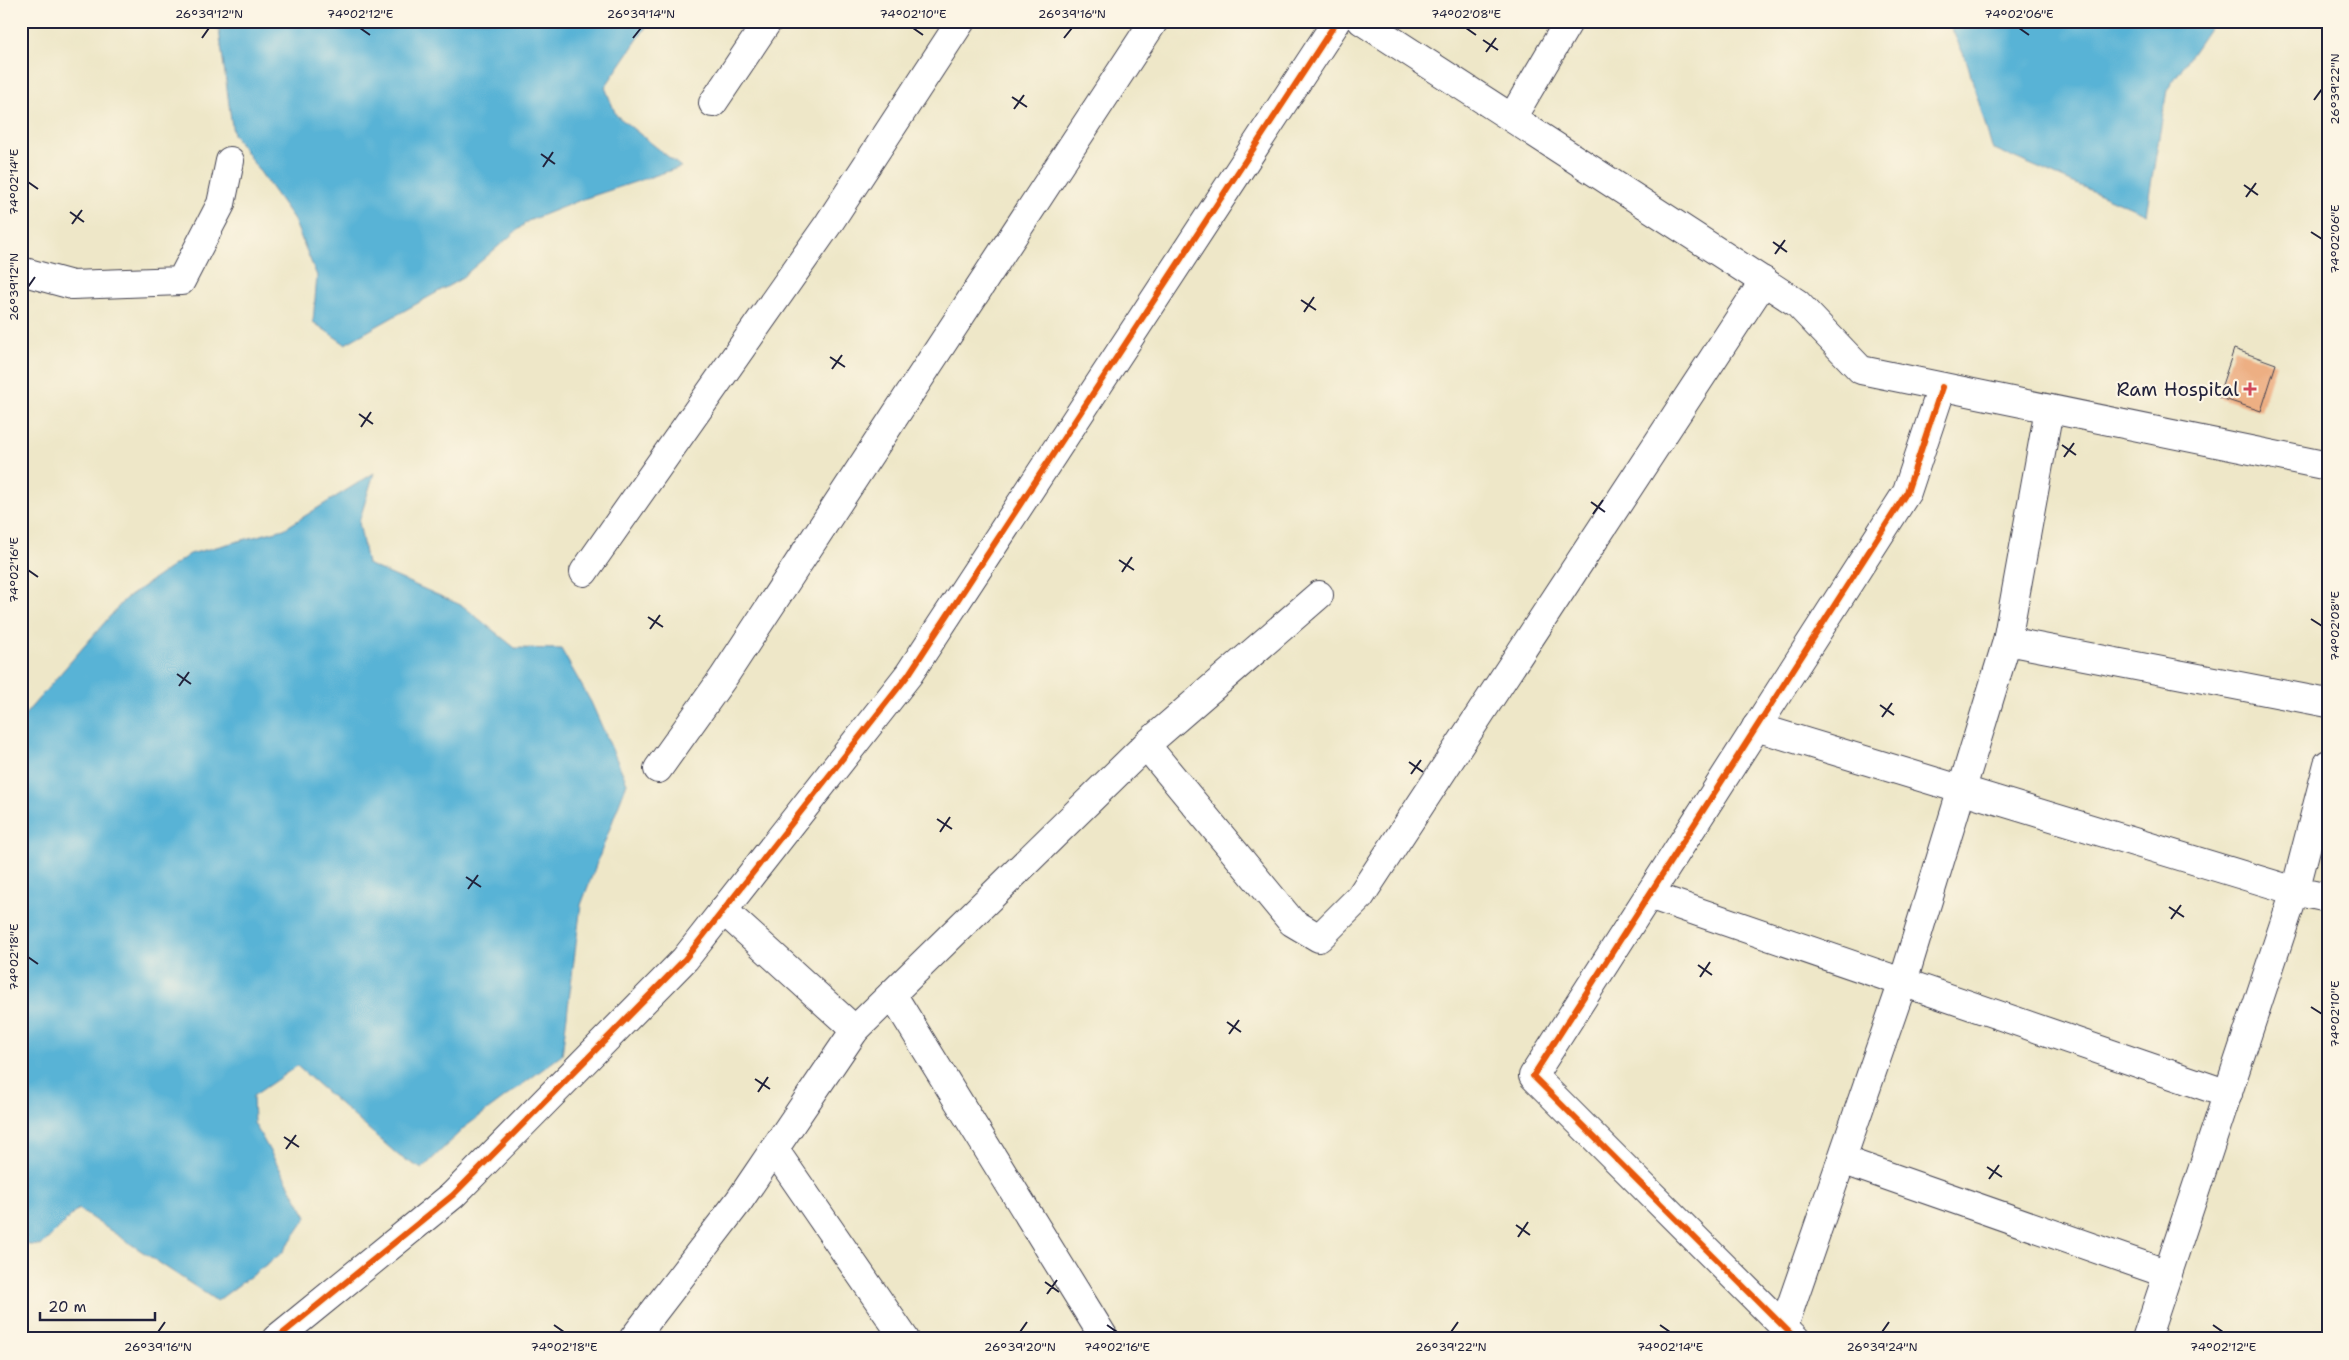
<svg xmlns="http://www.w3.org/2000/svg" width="2349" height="1360" viewBox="0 0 2349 1360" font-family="'Shantell Sans',sans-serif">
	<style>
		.water { fill: #58b3d6; stroke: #3d6a88 }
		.building { fill: #edaf83 }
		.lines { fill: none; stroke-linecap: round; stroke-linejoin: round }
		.street-casing { stroke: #414050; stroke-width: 30 }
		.street { stroke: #fff; stroke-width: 28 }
		.cycleway-casing { stroke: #fcf5e5; stroke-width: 9 }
		.cycleway { stroke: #e8590c; stroke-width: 6 }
		.ticks { fill: none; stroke: #22223b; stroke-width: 2 }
		.poi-dot { fill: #d1495b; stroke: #fcf5e5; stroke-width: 2 }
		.labels { text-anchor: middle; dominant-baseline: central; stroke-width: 4.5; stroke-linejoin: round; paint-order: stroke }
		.poi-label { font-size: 19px; fill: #22223b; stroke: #fcf5e5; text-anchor: end }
		.neatline { fill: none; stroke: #22223b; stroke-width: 2 }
		.ticks-label { font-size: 12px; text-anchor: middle; fill: #22223b }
	</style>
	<rect width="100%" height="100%" fill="#fcf5e5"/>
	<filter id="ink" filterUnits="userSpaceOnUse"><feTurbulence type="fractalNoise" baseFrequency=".02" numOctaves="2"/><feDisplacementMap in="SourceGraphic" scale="10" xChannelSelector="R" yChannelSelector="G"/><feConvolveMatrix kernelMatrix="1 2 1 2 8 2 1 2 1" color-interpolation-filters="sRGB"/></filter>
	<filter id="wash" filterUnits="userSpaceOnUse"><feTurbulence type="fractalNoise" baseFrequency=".0096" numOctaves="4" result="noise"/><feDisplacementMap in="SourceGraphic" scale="20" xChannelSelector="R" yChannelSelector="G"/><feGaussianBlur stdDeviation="1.12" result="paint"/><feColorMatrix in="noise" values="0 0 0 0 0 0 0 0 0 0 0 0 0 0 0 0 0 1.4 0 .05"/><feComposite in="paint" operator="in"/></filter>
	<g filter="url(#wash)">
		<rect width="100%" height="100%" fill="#eee7c8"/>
		<g class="water">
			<polygon points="202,21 650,21 605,87 616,115 681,167 583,199 528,221 459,280 345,344 313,322 317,276 293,218 233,134 219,30"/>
			<polygon points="1948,21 2214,21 2167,90 2146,214 1992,148 1967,62"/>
			<polygon points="374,473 359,522 367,564 463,606 515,648 561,649 591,702 627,783 581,905 562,1055 465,1127 422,1169 399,1156 297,1066 253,1096 254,1123 307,1217 282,1253 217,1301 78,1209 41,1246 21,1244 21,719 125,599 190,554 284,529"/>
		</g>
		<g id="blocks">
			<polygon class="building" points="2234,349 2276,364 2261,411 2218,397"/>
		</g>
	</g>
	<g filter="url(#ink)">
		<use href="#blocks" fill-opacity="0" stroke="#414050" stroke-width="1"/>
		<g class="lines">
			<defs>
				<g id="street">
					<polyline points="1362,21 1797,303 1861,370 2328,466"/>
					<polyline points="713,103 768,21"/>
					<polyline points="1512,118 1569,21"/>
					<polyline points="21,271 72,285 181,281 221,204 230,161"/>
					<polyline points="584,572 829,223 961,21"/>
					<polyline points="2007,641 2328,703"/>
					<polyline points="1756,727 2295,891 2328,898"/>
					<polyline points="1146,745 1292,922 1319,938 1360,897 1764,281"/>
					<polyline points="658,769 723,678 1154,21"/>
					<polyline points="1649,895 2228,1094"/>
					<polyline points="723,910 855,1030"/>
					<polyline points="892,994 1105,1339"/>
					<polyline points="774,1149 905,1339"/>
					<polyline points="1842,1160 2168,1274"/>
					<polyline points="1784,1326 1903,982 2007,641 2049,409"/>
					<polyline points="276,1339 453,1195 685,959 909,674 1337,21"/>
					<polyline points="633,1339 739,1201 855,1030 1146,745 1319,595"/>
					<polyline points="1796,1339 1533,1076 1907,492 1942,387"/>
					<polyline points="2146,1339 2295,891 2328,764"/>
				</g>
			</defs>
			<use href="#street" class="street-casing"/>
			<use href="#street" class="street"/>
			<defs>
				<g id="cycleway">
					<polyline points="276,1339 453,1195 685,959 909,674 1337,21"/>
					<polyline points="1796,1339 1533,1076 1907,492 1942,387"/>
				</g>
			</defs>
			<use href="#cycleway" class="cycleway-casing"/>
			<use href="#cycleway" class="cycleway"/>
		</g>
	</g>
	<path class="ticks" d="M360,28L370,35M913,28L923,35M1466,28L1476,35M2019,28L2029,35M202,38L209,28M633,38L641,28M1064,38L1072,28M1483,40L1498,50M1486,52L1496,38M1012,97L1027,107M2314,100L2322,89M1014,109L1024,95M541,154L555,164M543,167L553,152M28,182L38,189M2244,185L2258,195M2246,197L2256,183M70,212L84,222M72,224L82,210M2311,232L2322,239M1773,242L1787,252M1775,254L1785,240M28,287L35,277M1301,300L1316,310M1304,312L1314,297M830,357L845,367M832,369L842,355M359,414L373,424M361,427L371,412M2062,445L2076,455M2064,457L2074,443M1591,502L1605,512M1593,514L1603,500M1119,560L1134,570M28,570L38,577M1122,572L1132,557M648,617L663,627M2311,619L2322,626M650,629L660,615M177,674L191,684M179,686L189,672M1880,705L1894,715M1882,717L1892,703M1409,762L1423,772M1411,774L1421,760M937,819L952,829M940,832L950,817M466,877L481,887M468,889L478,875M2169,907L2184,917M2171,919L2181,905M28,957L38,964M1698,965L1712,975M1700,977L1710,962M2311,1007L2322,1014M1227,1022L1241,1032M1229,1034L1239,1020M755,1079L770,1089M758,1092L768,1077M284,1137L299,1147M286,1149L296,1135M1987,1167L2002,1177M1989,1179L1999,1165M1516,1225L1530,1235M1518,1237L1528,1222M1045,1282L1059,1292M1047,1294L1057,1280M554,1325L564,1332M1107,1325L1117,1332M1660,1325L1670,1332M2213,1325L2223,1332M158,1332L165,1322M1020,1332L1027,1322M1451,1332L1458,1322M1882,1332L1889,1322"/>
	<path class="poi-dot" d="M2247.5 381.5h5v5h5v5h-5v5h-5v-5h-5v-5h5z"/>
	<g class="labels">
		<g class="poi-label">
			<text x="2239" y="389">Ram Hospital</text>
		</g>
	</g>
	<rect width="2349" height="1360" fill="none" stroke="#fcf5e5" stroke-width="55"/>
	<path d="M40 1312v8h115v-8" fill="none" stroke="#22223b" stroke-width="2.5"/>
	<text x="48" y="1312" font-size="15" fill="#22223b" stroke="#fcf5e5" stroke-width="4" paint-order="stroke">20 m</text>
	<rect x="28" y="28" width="2294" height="1304" class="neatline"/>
	<g class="ticks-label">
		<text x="209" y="18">26°39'12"N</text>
		<text x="360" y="18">74°02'12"E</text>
		<text x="641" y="18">26°39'14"N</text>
		<text x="913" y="18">74°02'10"E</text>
		<text x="1072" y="18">26°39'16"N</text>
		<text x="1466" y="18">74°02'08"E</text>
		<text x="2019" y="18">74°02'06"E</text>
		<text transform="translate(2335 89) rotate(-90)" y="4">26°39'22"N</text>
		<text transform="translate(14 182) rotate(-90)" y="4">74°02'14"E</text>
		<text transform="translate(2335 239) rotate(-90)" y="4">74°02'06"E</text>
		<text transform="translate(14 287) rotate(-90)" y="4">26°39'12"N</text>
		<text transform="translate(14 570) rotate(-90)" y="4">74°02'16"E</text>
		<text transform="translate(2335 626) rotate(-90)" y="4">74°02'08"E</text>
		<text transform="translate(14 957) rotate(-90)" y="4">74°02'18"E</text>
		<text transform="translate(2335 1014) rotate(-90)" y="4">74°02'10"E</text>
		<text x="158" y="1351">26°39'16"N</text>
		<text x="564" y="1351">74°02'18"E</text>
		<text x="1020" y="1351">26°39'20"N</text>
		<text x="1117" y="1351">74°02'16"E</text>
		<text x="1451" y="1351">26°39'22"N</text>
		<text x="1670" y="1351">74°02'14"E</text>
		<text x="1882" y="1351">26°39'24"N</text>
		<text x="2223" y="1351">74°02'12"E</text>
	</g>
</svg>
